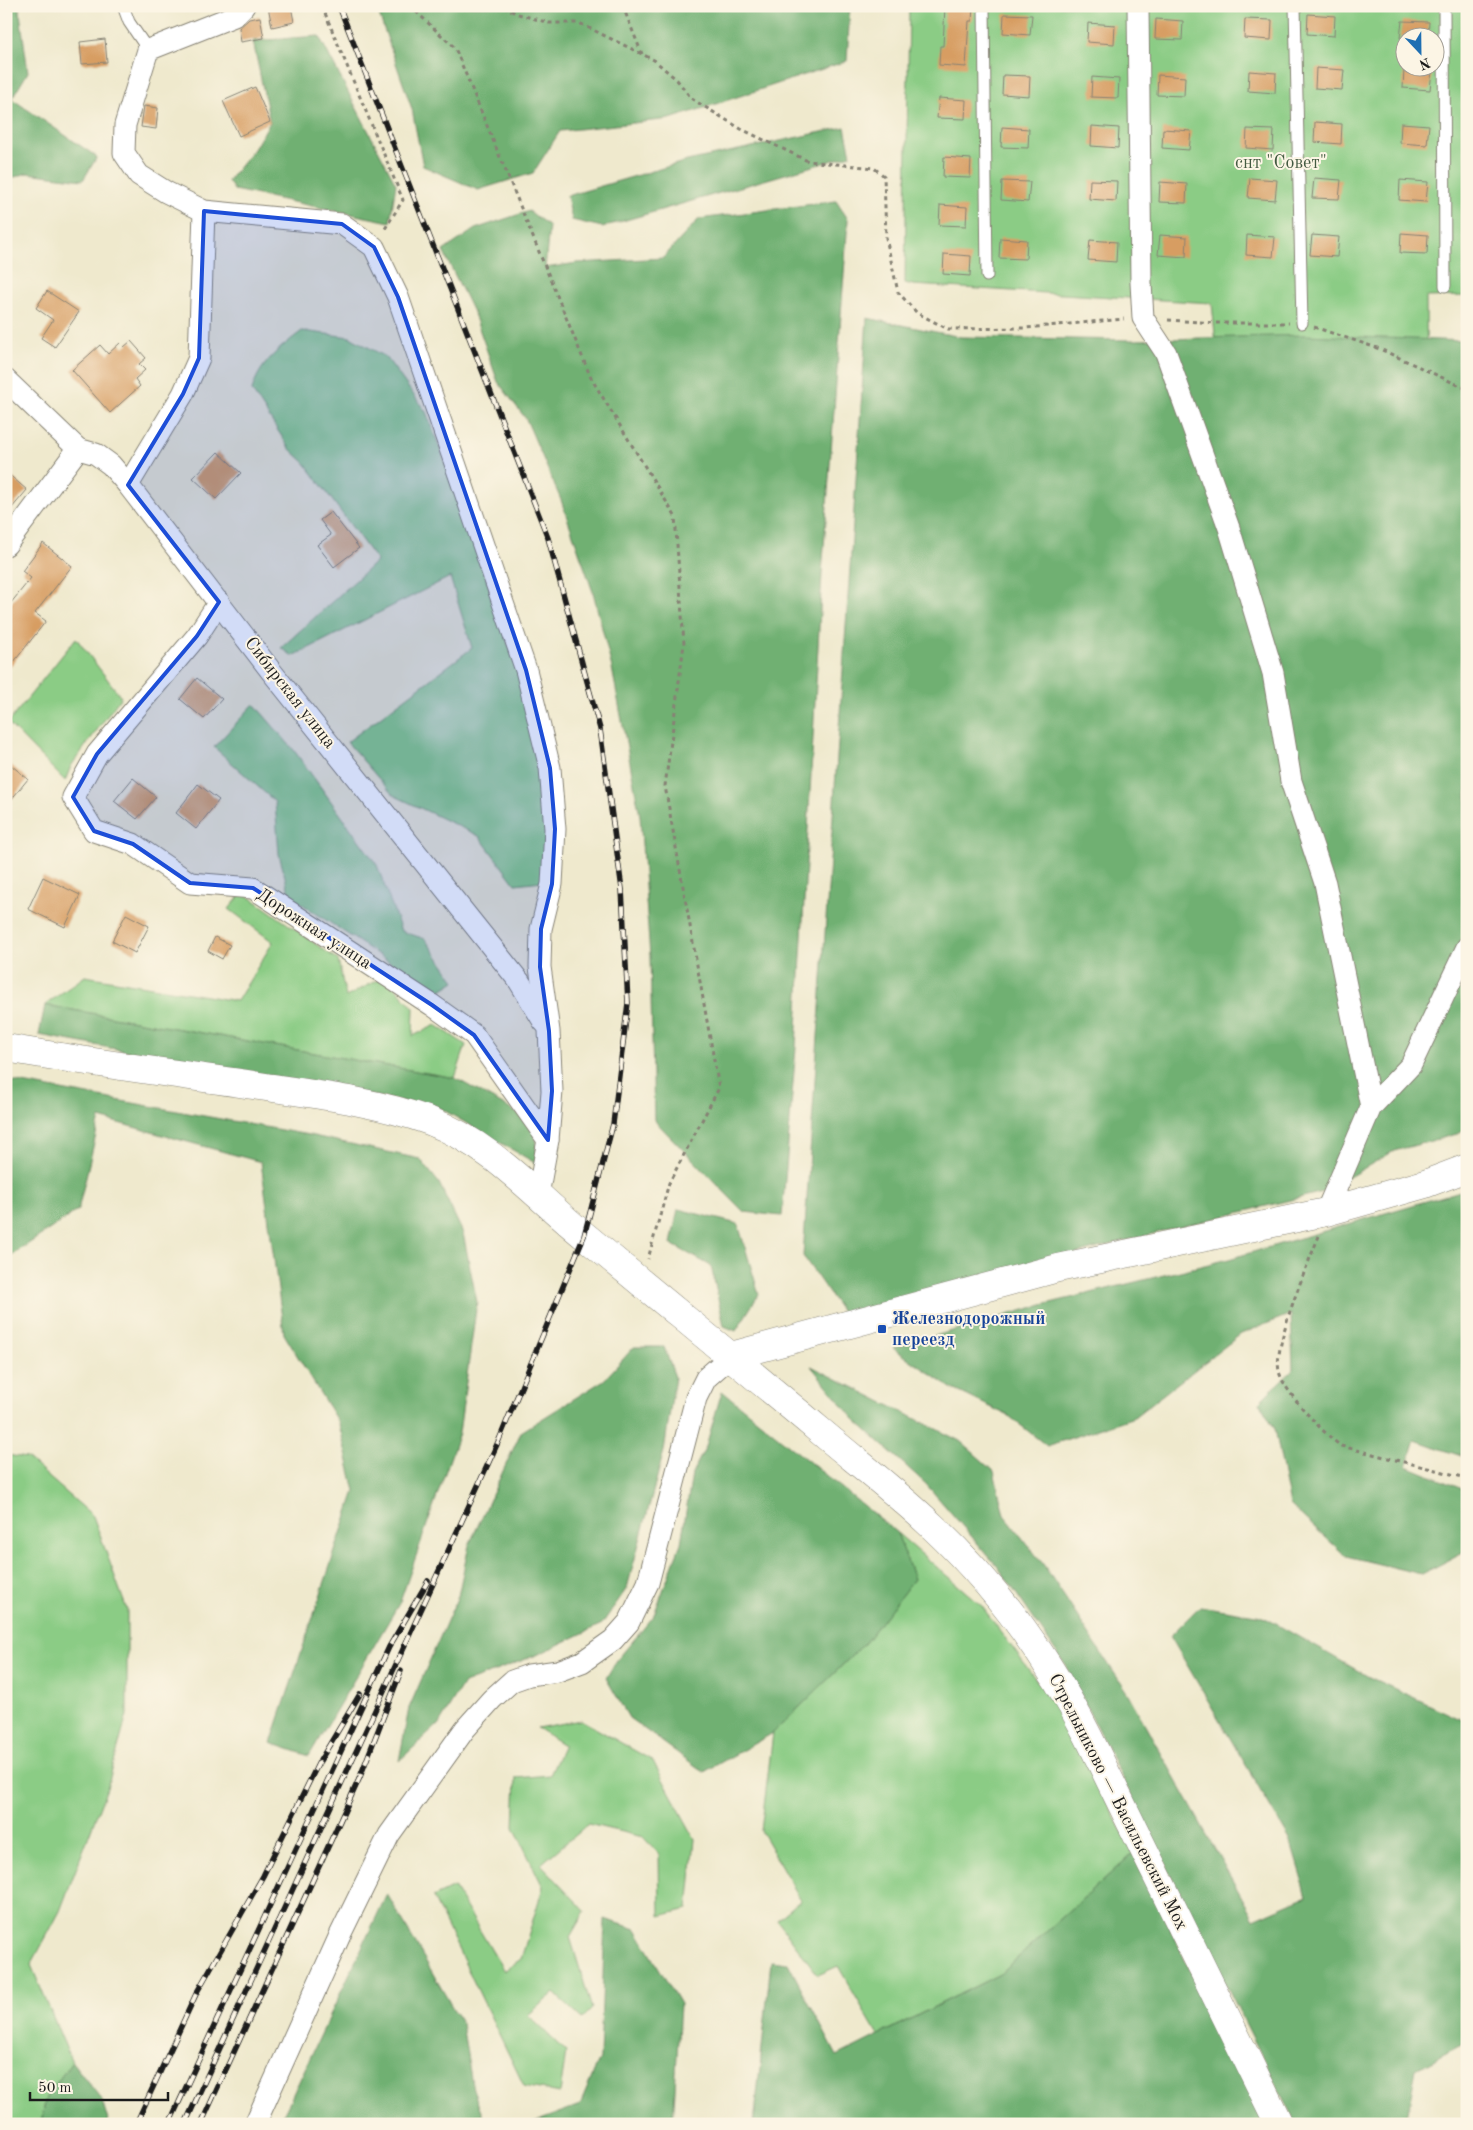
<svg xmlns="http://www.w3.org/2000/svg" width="1473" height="2130" viewBox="0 0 1473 2130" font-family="'Old Standard TT',serif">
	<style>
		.green { fill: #8bcc85; stroke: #547450; fill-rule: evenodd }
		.forest { fill: #70b072; stroke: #466647 }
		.building { fill: #d79d62 }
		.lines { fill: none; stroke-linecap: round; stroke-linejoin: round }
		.lane-casing { stroke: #868274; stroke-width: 13 }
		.street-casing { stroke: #868274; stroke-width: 23 }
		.secondary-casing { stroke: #868274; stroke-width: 29 }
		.path { stroke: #868274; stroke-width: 3; stroke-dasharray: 4 4; stroke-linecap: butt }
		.lane { stroke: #fff; stroke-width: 11 }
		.street { stroke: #fff; stroke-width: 21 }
		.secondary { stroke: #fff; stroke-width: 28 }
		.rail-casing { stroke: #1c1c1c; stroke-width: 5.5 }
		.rail { stroke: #fcf5e5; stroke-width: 4; stroke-dasharray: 11; stroke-linecap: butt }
		.marked { fill: #1d4ed8; fill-opacity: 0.2; stroke: #1d4ed8; stroke-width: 4; stroke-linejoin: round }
		.transit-dot { fill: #1a4fb4; stroke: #fcf5e5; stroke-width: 2 }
		.labels { text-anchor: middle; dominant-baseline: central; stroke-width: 4; stroke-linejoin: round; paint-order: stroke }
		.park-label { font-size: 18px; fill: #435a41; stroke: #fcf5e5 }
		.street-label { font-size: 18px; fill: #1c1c1c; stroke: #fcf5e5 }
		.transit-label { font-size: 18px; font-weight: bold; fill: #164399; stroke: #fcf5e5; text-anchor: start }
	</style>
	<rect width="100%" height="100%" fill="#fcf5e5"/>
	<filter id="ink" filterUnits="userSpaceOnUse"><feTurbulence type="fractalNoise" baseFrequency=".02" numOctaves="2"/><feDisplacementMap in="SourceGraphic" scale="10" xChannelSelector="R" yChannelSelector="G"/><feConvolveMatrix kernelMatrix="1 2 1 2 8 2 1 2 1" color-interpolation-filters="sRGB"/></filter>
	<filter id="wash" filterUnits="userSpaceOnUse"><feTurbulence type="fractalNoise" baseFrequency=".0096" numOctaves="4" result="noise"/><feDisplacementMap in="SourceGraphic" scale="20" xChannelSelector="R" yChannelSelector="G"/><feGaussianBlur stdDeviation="1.12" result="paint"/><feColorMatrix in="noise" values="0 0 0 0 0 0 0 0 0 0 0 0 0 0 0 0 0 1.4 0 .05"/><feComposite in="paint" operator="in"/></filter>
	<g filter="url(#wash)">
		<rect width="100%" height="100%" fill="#efe9cd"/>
		<g class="green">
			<path d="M909,6H1467V296L1426,297L1427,445L1227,459L1212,303L913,285L905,283ZM1406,38H1436V68H1406Z"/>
			<path d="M302,331L350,337L386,357L426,412L464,512L526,697L548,809L542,881L515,884L479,836L393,795L347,742L472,648L450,577L293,656L281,648L377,561L305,463L290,449L252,391C258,364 282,346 302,331Z"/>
			<polygon points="76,638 121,697 71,766 65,781 8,723"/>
			<polygon points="254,704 293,749 377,865 401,931 425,939 455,981 436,993 290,896 279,854 275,802 214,747"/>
			<polygon points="243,892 338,960 346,997 385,976 414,1008 413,1036 436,1025 466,1045 455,1078 45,1005 85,976 237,1001 273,942 229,909"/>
			<polygon points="6,1455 27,1458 93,1516 127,1610 127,1715 107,1788 60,1911 31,1965 72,2062 46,2097 41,2124 6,2124"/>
			<polygon points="897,1533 981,1605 1062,1715 1133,1853 1000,1974 878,2035 838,1966 818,1975 777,1920 801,1900 761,1831 773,1733 864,1644 914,1579"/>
			<polygon points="581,1720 653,1761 695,1839 688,1909 660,1916 659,1854 643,1837 588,1824 541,1864 585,1911 570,1937 592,2009 582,2019 554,1993 528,2015 566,2052 560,2093 524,2086 433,1897 454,1887 504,1971 521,1959 543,1887 514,1827 516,1778 550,1775 564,1745 537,1728"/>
		</g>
		<g class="forest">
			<polygon points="6,6 19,6 28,72 12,99 97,157 83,180 27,173 6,180"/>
			<polygon points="376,6 850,6 847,61 670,119 560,131 533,173 478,190 423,166 412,109"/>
			<polygon points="319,36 396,184 390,222 234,190 228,181 254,149 270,122 253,41"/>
			<polygon points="845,127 851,155 602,227 572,220 567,196 687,161"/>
			<polygon points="836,201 848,219 822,574 796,1047 782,1216 744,1212 654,1120 650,957 640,816 612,668 593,592 561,500 526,419 498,382 474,314 443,251 475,229 529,211 549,226 545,268 577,263 663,258 699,219"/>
			<polygon points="867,318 961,337 1133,340 1305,335 1467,341 1467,1127 1457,1134 1394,1151 1323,1192 1136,1238 844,1315 803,1256"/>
			<polygon points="45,1005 455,1078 535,1123 537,1164 440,1108 39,1035"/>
			<polygon points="6,1080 309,1135 420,1159 439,1183 463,1233 477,1302 459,1433 400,1602 309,1756 271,1743 355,1491 339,1424 284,1334 261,1162 100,1118 78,1210 6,1259"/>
			<polygon points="1467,1189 1467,1458 1415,1440 1407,1466 1467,1491 1467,1550 1421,1574 1346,1556 1290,1505 1275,1429 1259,1402 1293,1369 1291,1314 1241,1334 1134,1417 1047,1446 1009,1416 951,1388 893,1348 1042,1305 1229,1259"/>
			<polygon points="678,1209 738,1224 759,1294 736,1331 724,1326 711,1266 671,1244"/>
			<polygon points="634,1347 664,1347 675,1377 664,1451 627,1588 602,1624 539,1654 464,1683 439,1724 399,1761 409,1708 458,1596 469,1545 521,1432 604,1380"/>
			<polygon points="811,1366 960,1441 994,1471 1004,1515 1043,1564 1128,1694 1254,1919 1307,1896 1290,1840 1170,1636 1200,1606 1262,1616 1369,1677 1467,1722 1467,2042 1416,2069 1408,2112 1411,2124 1296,2124 1066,1666 998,1567 926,1484 853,1418"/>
			<polygon points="722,1391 897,1533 914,1579 864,1644 773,1733 704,1772 629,1718 606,1678 617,1660 653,1617 681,1543 692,1474 706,1446"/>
			<polygon points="1133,1853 1265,2124 754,2124 771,1961 788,1963 837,2056 1000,1974"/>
			<polygon points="387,1894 462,2024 473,2090 486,2124 279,2124"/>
			<polygon points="605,1919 636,1929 680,2004 673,2124 529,2124 580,2105 600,2058"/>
			<polygon points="72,2062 102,2100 109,2124 41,2124 46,2097"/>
		</g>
		<g id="blocks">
			<g class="building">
				<polygon points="268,6 291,6 294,22 272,27"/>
				<polygon points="945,6 973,6 972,21 969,21 966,67 939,65 940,46 943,46"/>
				<polygon points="1004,14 1032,15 1030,35 1003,33"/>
				<polygon points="1308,14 1335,16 1334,36 1307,34"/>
				<polygon points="260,17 264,38 241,42 239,28 249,19"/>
				<polygon points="1156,19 1183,21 1182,40 1155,39"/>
				<polygon points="1245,19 1272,20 1271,40 1244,38"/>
				<polygon points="1402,21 1429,22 1428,38 1400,38"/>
				<polygon points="1088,23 1115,25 1114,44 1087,42"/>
				<polygon points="105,39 107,62 82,64 80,42"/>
				<polygon points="1316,68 1344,70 1342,90 1315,88"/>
				<polygon points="1404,69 1432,70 1430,90 1403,88"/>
				<polygon points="1249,71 1276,73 1275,93 1248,91"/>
				<polygon points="1003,75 1030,76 1029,96 1002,94"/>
				<polygon points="1158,75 1185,77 1184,96 1157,95"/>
				<polygon points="1092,77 1119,79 1118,98 1091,97"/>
				<polygon points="255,87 270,122 239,136 223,101"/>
				<polygon points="939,98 966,100 965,119 937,118"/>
				<polygon points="144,106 158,108 156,129 141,127"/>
				<polygon points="1315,122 1342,124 1341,144 1314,142"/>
				<polygon points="1401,123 1429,125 1427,145 1400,143"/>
				<polygon points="1092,126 1119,128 1118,148 1091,146"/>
				<polygon points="1002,127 1029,129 1028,148 1001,147"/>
				<polygon points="1163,129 1191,131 1189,150 1162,148"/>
				<polygon points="1247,129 1274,130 1273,150 1246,148"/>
				<polygon points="944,157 971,159 970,178 943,177"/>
				<polygon points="1250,178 1277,180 1275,200 1248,198"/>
				<polygon points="1314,178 1341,180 1339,199 1312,198"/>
				<polygon points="1090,180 1117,181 1116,201 1089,199"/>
				<polygon points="1400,180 1428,182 1426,202 1399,200"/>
				<polygon points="1002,181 1030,182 1028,202 1001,200"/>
				<polygon points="1160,182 1187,184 1186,203 1159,202"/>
				<polygon points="940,205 967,207 966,226 939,225"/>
				<polygon points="1401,233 1428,235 1427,254 1400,253"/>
				<polygon points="1160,235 1187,237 1186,257 1158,255"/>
				<polygon points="1247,235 1275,237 1273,257 1246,255"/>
				<polygon points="1312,235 1339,237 1337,257 1310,255"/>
				<polygon points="1000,238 1027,240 1026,259 999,258"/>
				<polygon points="1090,240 1117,242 1116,262 1088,260"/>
				<polygon points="944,254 971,256 970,276 943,274"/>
				<polygon points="47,291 79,312 55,347 41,338 53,320 36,308"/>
				<polygon points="131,341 146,358 139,364 145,370 135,379 140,386 110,413 72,370 100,345 108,354 120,343 124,347"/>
				<polygon points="218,452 241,473 216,499 193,478"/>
				<polygon points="6,472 27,490 6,515"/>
				<polygon points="331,512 359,548 334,567 317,545 331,535 320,520"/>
				<polygon points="43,543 72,566 35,613 46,621 6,672 6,609 31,578 22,571"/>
				<polygon points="197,678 222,699 204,719 180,699"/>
				<polygon points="6,761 28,779 6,806"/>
				<polygon points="133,778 156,797 137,819 114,801"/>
				<polygon points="198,784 219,800 196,829 176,813"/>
				<polygon points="43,877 80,895 65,927 28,909"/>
				<polygon points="126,914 149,926 135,953 112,941"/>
				<polygon points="215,937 230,945 222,959 208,951"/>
			</g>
		</g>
	</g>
	<g filter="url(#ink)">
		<use href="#blocks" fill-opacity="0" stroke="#868274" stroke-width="1"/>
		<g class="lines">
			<defs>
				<g id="lane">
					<polyline points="123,6 129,22 148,50"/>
					<polyline points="984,6 987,276"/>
					<polyline points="1295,6 1302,323"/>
					<polyline points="1444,6 1445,286"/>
				</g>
				<g id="street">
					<polyline points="244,6 234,16 148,50 125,125 124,153 139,175 166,192 204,211 342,224 374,247 398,297 526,670 550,768 555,829 552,884 541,929 540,967 549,1031 552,1091 548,1140 538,1195"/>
					<polyline points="1138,6 1141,283 1143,318 1166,353 1229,528 1273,673 1291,781 1325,883 1371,1107"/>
					<polyline points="6,380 78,449 96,454 111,465 128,485 271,671 519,981 544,1022"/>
					<polyline points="128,485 183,394 199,358 204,211"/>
					<polyline points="6,545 78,449"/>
					<polyline points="219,602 197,636 97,754 73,797 94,831 133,844 190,883 253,888 432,1005 474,1035 548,1140"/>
					<polyline points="1326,1212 1371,1107 1411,1065 1467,947"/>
					<polyline points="255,2124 341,1933 389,1835 465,1729 492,1699 512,1681 529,1675 558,1671 582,1662 613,1640 629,1622 648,1583 696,1398 706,1378 731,1356"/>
				</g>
				<g id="secondary">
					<path d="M6,1048C92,1063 179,1074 266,1087C321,1095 377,1102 430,1121C493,1145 535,1196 586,1237C664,1302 742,1365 819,1430C857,1462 896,1492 932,1526C996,1586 1048,1657 1088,1736L1279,2124"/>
					<polyline points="731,1356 1058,1268 1326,1212 1425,1184 1467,1168"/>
				</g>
			</defs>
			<use href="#lane" class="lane-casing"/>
			<use href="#street" class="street-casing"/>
			<use href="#secondary" class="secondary-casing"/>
			<g class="path">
				<polyline points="322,6 403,200 383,232"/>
				<polyline points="410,6 455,48 591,378 675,516 684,644 665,786 719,1088 669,1183 648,1259"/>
				<polyline points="504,6 515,13 549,23 579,23 654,60 677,80 692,99 741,129 808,161 874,168 884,176 886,238 898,292 917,313 948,329 1025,328 1124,319"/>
				<polyline points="627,6 625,12 642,54"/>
				<polyline points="1168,320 1215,323 1289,323"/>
				<polyline points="1314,327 1380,349 1467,389"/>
				<path d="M1319,1236C1308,1263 1273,1345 1279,1371C1283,1391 1324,1434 1341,1446L1467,1478"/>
			</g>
			<use href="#lane" class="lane"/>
			<use href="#street" class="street"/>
			<use href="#secondary" class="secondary"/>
			<defs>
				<g id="rail">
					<polyline points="136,2124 197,1992 263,1876 318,1764 360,1694"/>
					<polyline points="169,2124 389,1647 428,1581"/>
					<polyline points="185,2124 499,1440 584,1236 613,1124 628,1003 622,889 600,729 548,538 339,6"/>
					<polyline points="201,2124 360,1777 401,1671"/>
				</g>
			</defs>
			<use href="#rail" class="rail-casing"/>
			<use href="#rail" class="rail"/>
		</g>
	</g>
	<path class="marked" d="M204,211L342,224L374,247L398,297L526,670L550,768L555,829L552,884L541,929L540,967L549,1031L552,1091L548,1140L474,1035L432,1005L253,888L190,883L133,844L94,831L73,797L97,754L197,636L219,602L128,485L183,394L199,358Z"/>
	<rect class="transit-dot" x="877" y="1324" width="10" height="10" rx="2.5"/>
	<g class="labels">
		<g class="park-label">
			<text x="1281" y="163">снт "Совет"</text>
		</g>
		<g class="street-label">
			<text transform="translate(290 693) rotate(52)">Сибирская улица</text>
			<text transform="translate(314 929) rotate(33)">Дорожная улица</text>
			<text transform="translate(1118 1802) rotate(63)">Стрельниково — Васильевский Мох</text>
		</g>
		<g class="transit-label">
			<text x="892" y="1319">Железнодорожный<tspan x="892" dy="21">переезд</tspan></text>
		</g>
	</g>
	<rect width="1473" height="2130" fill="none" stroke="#fcf5e5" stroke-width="25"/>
	<g transform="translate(1420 52) rotate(158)"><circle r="24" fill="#fcf5e5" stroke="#a29e95"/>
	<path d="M0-4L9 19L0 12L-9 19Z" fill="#1f6fb2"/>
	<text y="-8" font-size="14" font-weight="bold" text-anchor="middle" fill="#1c1c1c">N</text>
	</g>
	<path d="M30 2092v8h138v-8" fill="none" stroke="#1c1c1c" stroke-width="2.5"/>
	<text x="38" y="2092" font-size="15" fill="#1c1c1c" stroke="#fcf5e5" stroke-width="4" paint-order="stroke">50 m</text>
</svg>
